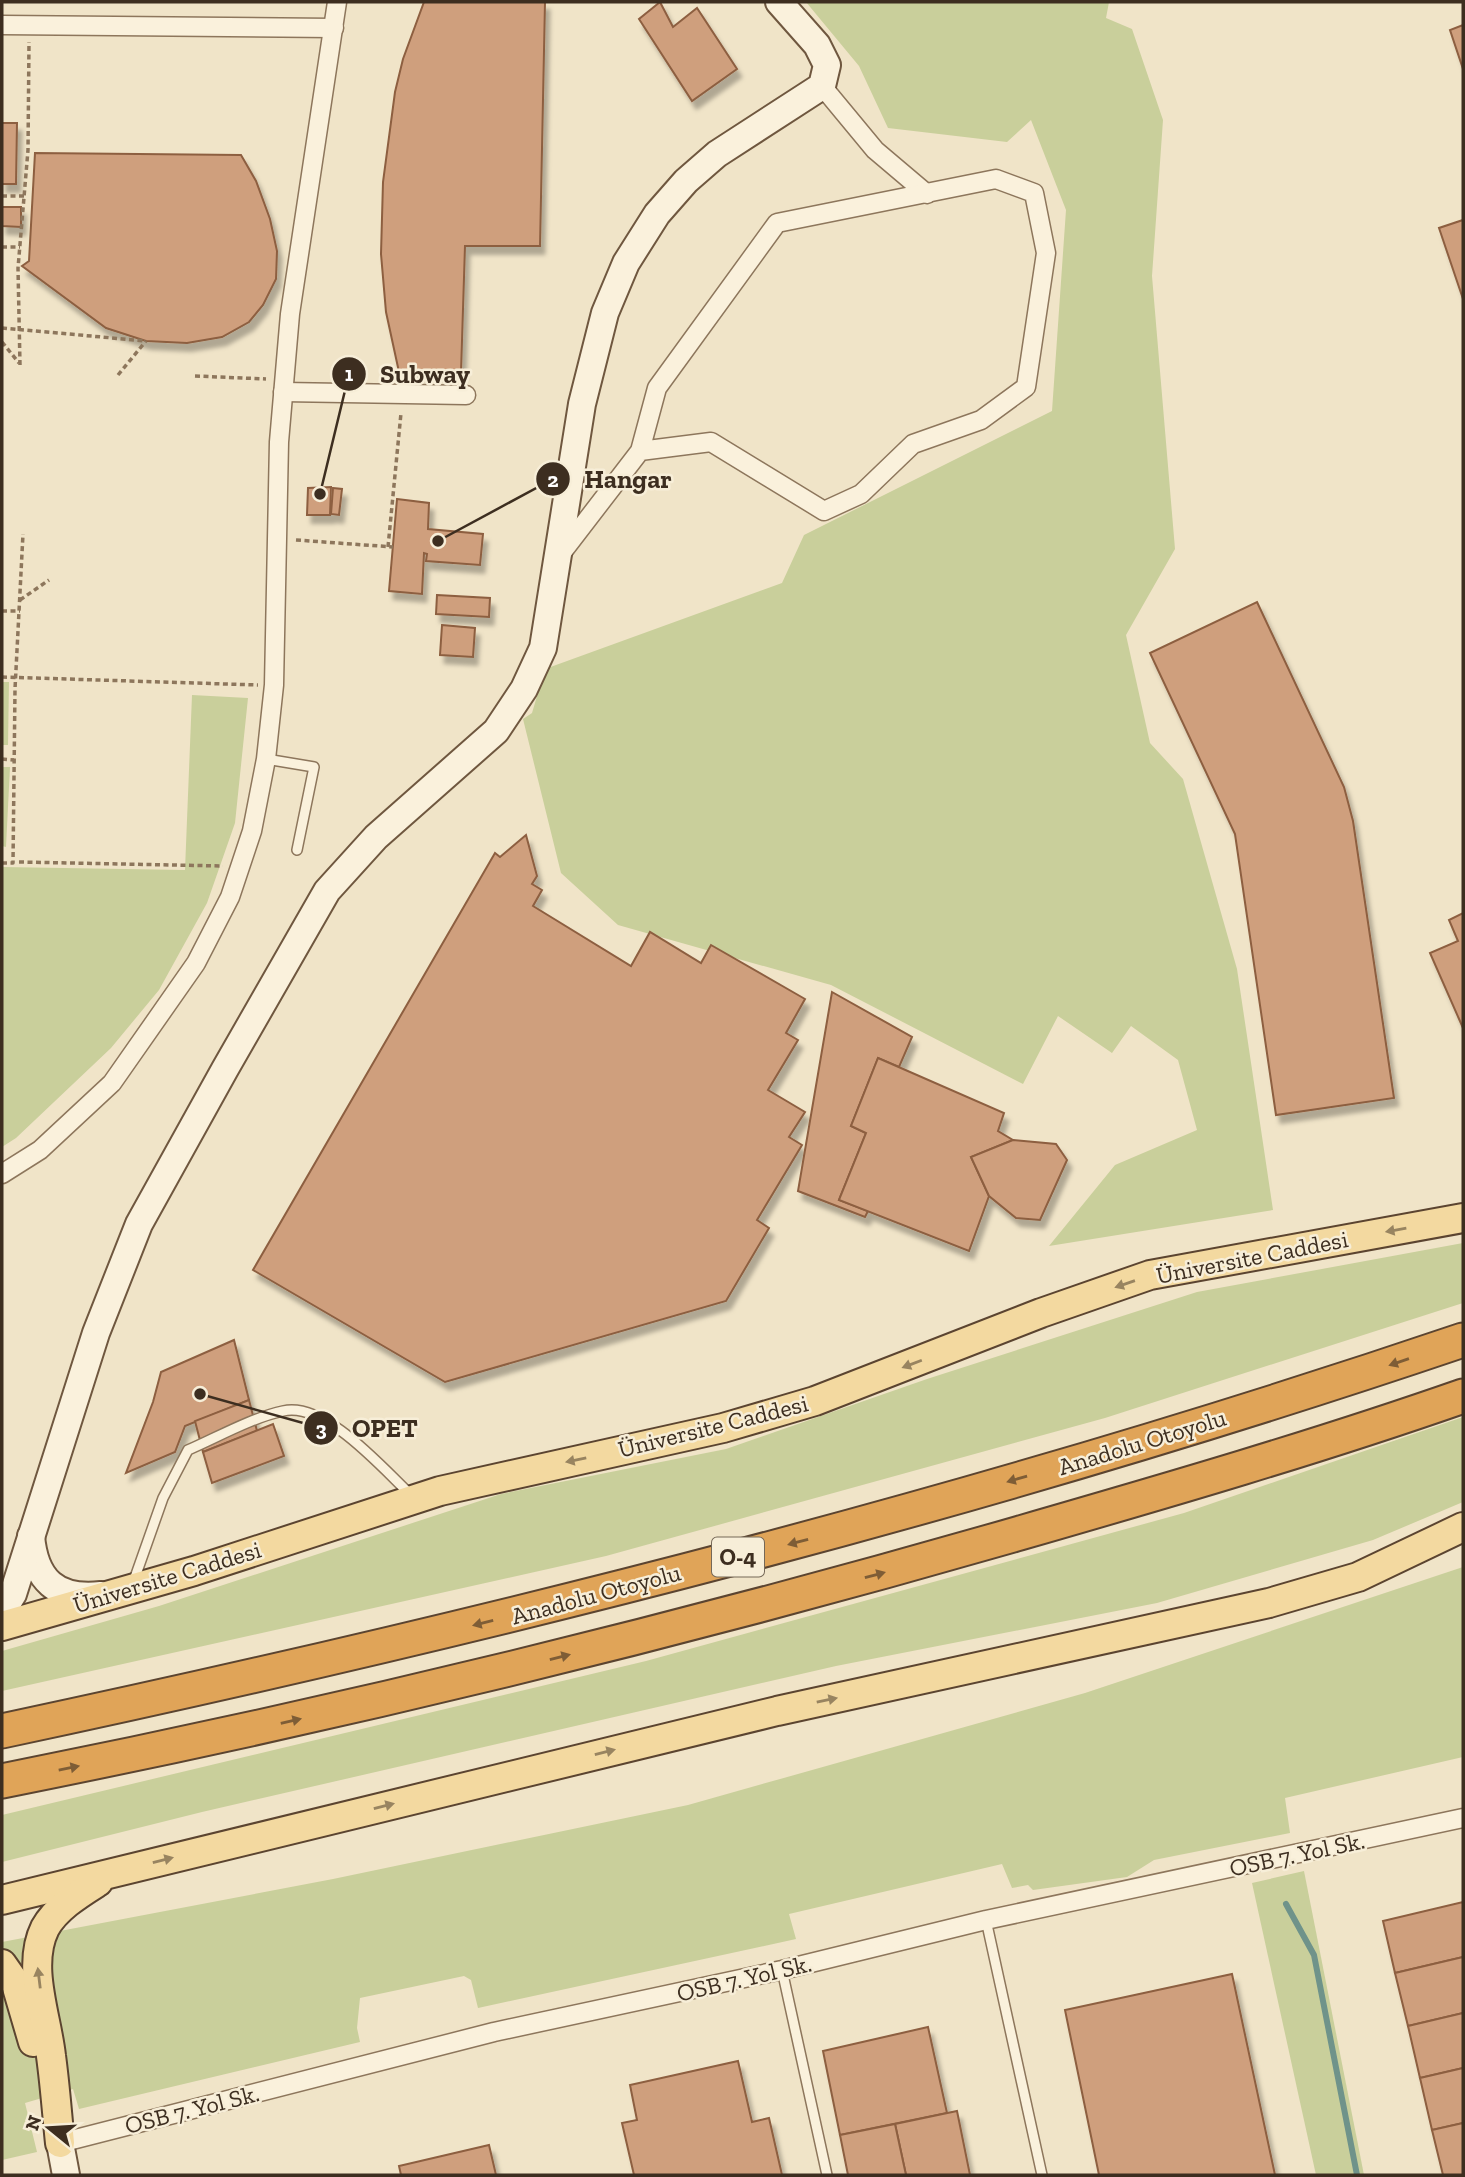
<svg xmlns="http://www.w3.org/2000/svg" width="1465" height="2177" viewBox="0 0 1465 2177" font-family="'Zilla Slab',serif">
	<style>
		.green { fill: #c9cf9b }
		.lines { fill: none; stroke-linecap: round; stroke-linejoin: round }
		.stream { stroke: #6f938a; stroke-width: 6 }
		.building { fill: #cf9f7d; stroke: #8d5f41; stroke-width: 2; filter: url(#shadow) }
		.lane-casing { stroke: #8d765c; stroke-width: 12 }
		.street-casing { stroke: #8d765c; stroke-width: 21 }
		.secondary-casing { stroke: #6f573f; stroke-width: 30 }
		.primary-casing { stroke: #5b4430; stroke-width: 32 }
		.highway-casing { stroke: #5b4430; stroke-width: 37 }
		.path { stroke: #8d765c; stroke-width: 3.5; stroke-dasharray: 5 3.5; stroke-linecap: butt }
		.lane { stroke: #faf1dc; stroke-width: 9 }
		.street { stroke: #faf1dc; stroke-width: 18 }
		.secondary { stroke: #faf1dc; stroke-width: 26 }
		.primary { stroke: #f3d9a0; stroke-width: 28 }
		.highway { stroke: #e0a458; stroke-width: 33 }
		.oneway { fill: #988460 }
		.oneway2 { fill: #7e5d36 }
		.labels { text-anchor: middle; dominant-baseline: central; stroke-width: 5; stroke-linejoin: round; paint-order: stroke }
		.shield { fill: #f7eed8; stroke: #756857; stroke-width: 2 }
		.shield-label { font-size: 23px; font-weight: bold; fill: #3d2e20 }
		.street-label { font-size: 24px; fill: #3d2e20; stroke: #f7eed8 }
		.leader { fill: none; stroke: #3d2e20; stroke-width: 2.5 }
		.callout-dot { fill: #3d2e20; stroke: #f7eed8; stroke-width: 2.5 }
		.mark-label { font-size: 21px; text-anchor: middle; font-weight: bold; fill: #fff }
		.callout-label { font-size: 26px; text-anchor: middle; font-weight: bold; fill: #3d2e20; stroke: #f7eed8; stroke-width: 5; stroke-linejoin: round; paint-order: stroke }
	</style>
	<defs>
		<filter id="shadow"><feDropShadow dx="4.5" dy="8" stdDeviation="2" flood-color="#0004"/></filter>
	</defs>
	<rect width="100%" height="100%" fill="#f0e4c8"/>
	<g class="green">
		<polygon points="806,2 1109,2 1106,18 1132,29 1163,120 1152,276 1175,549 1126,635 1150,743 1183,779 1237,969 1273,1210 1049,1246 1115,1165 1197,1130 1178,1060 1131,1026 1112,1053 1058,1016 1023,1084 831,985 618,925 561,873 523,719 532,713 545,669 782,583 804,535 1052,411 1066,210 1031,120 1007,142 888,128 859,66"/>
		<polygon points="2,682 9,682 8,745 2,745"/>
		<polygon points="192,695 248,698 235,823 207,903 159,990 111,1048 16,1138 2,1147 2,867 185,870"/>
		<polygon points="2,767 10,767 6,847 2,846"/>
		<polygon points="1463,1243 1463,1303 1105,1418 606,1556 2,1691 2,1651 159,1606 501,1494 726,1449 927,1379 1197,1292"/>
		<polygon points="1463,1417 1463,1502 1373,1540 1157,1603 836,1666 202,1812 2,1862 2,1815 646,1661 1184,1513"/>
		<polygon points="1463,1567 1463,1757 1285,1798 1290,1833 1154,1860 1127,1877 1033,1890 1028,1885 1012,1888 1002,1864 789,1914 796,1939 478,2008 471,1980 464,1976 360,1998 357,2028 360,2042 79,2109 73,2089 25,2103 37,2152 2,2160 2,1942 333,1879 688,1805 1085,1693"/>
		<polygon points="1304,1871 1364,2175 1316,2175 1252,1883"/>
	</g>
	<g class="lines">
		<polyline class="stream" points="1286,1904 1314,1955 1357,2175"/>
	</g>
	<g class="building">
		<polygon points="424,2 545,2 540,246 465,246 461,372 399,372 386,312 381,254 383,182 395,92 403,59"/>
		<polygon points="660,2 673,27 697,8 737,69 692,101 639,19"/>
		<polygon points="1463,25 1463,69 1450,30"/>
		<polygon points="2,123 17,123 16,184 2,184"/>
		<polygon points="35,153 241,155 256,181 270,219 277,251 276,279 263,305 249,322 222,337 187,343 146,341 106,328 22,266 29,261"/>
		<polygon points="2,207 21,207 21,227 2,226"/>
		<polygon points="1463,220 1463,299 1439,228"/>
		<polygon points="331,487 330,515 307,515 308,488"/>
		<polygon points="333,488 342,489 339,515 331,514"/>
		<polygon points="397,499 429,503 428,529 483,534 480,565 426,561 427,554 424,553 422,594 389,591"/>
		<polygon points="437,595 490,598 489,617 436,614"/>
		<polygon points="1257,602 1344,787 1353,821 1394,1098 1276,1115 1235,834 1150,653"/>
		<polygon points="442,625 475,628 473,657 440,655"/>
		<polygon points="526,835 537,876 532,884 542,890 533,906 631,966 650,932 701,963 711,945 805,999 786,1033 798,1040 768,1090 805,1112 789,1137 802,1145 757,1220 769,1228 726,1301 445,1382 253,1270 495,853 500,857"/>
		<polygon points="1463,913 1463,1028 1430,953 1458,941 1449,920"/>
		<polygon points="832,992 912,1037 899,1067 878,1058 851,1126 866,1133 839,1200 868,1211 865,1217 798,1191"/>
		<polygon points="878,1058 1004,1113 998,1131 1013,1140 971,1157 989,1196 969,1251 839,1200 866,1133 851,1126"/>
		<polygon points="1013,1140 1056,1144 1067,1160 1040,1220 1016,1218 989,1196 971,1157"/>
		<polygon points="234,1340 249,1400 185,1426 175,1452 126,1473 153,1402 161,1372"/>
		<polygon points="249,1400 257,1431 203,1452 195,1421"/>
		<polygon points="273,1424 284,1456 212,1483 203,1452"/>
		<polygon points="1463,1902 1463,1957 1395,1973 1383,1921"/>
		<polygon points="1463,1957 1463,2013 1408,2026 1395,1973"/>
		<polygon points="1232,1974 1275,2175 1099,2175 1065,2010"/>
		<polygon points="1463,2013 1463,2068 1420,2078 1408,2026"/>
		<polygon points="928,2027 947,2113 840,2135 823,2051"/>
		<polygon points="738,2061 752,2122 769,2118 782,2175 634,2175 622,2123 637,2120 630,2085"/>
		<polygon points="1463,2068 1463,2123 1432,2130 1420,2078"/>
		<polygon points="957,2111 970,2175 906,2175 895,2124"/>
		<polygon points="1463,2123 1463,2175 1443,2175 1432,2130"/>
		<polygon points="895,2124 906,2175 848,2175 840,2135"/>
		<polygon points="489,2145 496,2175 401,2175 399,2166"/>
	</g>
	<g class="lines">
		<defs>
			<g id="lane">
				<polyline points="266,759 314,767 297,850"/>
				<path d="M133,1583L163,1498L188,1450C218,1437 251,1418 283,1411C325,1401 383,1469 411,1495"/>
				<polyline points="986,1920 1042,2175"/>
				<polyline points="782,1970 827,2175"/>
			</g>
			<g id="street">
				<polyline points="2,25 334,28"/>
				<polyline points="822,86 875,150 927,194"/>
				<polyline points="283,392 466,395"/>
				<polyline points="560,555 640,451 657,388 777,223 996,179 1034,193 1046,253 1026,387 981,420 913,444 861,494 824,511 711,442 640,451"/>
				<polyline points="2,1174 40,1150 112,1083 196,963 230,897 252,831 266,759 274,685 279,442 290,314 337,2"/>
				<polyline points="60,2143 494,2032 782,1970 986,1920 1463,1818"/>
			</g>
			<g id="secondary">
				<path d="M31,1536C35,1580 56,1600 101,1595"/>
				<polyline points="2,1612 13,1594 96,1333 139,1224 225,1069 327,891 376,837 496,731 524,689 543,648 582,404 605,313 626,263 657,214 686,181 717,154 822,86 827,65 817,45 779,2"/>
				<polyline points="60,2143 66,2175"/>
			</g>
			<g id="primary">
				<polyline points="2,1626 194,1571 440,1491 723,1428 815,1401 1041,1313 1150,1275 1463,1218"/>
				<polyline points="2,1900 777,1711 1269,1603 1358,1577 1463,1527"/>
				<polyline points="2,1964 16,1984 33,2042"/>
				<path d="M60,2143C57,2114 55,2085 51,2056C47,2017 26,1966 45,1928C56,1908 79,1894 98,1882"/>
			</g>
			<g id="highway">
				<path d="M2,1731C495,1626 985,1502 1463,1340"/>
				<path d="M2,1781C345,1713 684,1630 1020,1533C1169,1490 1317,1447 1463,1396"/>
			</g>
		</defs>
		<use href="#lane" class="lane-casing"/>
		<use href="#street" class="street-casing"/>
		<use href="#secondary" class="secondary-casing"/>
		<use href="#primary" class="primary-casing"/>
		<use href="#highway" class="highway-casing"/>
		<g class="path">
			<polyline points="2,196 24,196"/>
			<polyline points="2,247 20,247"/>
			<polyline points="2,328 146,341"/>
			<polyline points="2,342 19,363"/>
			<polyline points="20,365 18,268 28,150 29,42"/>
			<polyline points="118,375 146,341"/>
			<polyline points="195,376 266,379"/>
			<polyline points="296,540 393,547"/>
			<polyline points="388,547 401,413"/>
			<polyline points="20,600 49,580"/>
			<polyline points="2,611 20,611"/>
			<polyline points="2,677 258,685"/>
			<polyline points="2,759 14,760"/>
			<polyline points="19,862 223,866"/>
			<polyline points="2,863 13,863 15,689 23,534"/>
		</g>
		<use href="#lane" class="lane"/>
		<use href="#street" class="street"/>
		<use href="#secondary" class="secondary"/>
		<use href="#primary" class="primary"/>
		<use href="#highway" class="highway"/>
	</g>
	<defs><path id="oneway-solid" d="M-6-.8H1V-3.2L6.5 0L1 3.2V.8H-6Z" transform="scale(1.75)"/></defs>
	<g class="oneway">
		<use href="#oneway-solid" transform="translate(1396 1230) rotate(170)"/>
		<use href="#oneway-solid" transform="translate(1125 1284) rotate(161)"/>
		<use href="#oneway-solid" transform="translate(912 1364) rotate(159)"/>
		<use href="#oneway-solid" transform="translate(576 1460) rotate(168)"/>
		<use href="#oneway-solid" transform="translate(827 1700) rotate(-12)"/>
		<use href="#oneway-solid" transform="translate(605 1752) rotate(-14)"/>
		<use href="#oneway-solid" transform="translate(384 1806) rotate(-14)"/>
		<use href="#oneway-solid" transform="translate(163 1860) rotate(-14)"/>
		<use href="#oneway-solid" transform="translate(39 1978) rotate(-97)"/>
	</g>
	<g class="oneway2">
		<use href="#oneway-solid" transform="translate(1399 1362) rotate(161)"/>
		<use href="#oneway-solid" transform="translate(1017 1479) rotate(164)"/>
		<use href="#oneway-solid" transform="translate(798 1542) rotate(165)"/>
		<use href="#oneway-solid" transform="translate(875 1575) rotate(-15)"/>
		<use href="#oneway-solid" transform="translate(483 1623) rotate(166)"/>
		<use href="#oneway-solid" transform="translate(560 1657) rotate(-14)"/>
		<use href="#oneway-solid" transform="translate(291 1721) rotate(-13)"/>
		<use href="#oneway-solid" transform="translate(69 1768) rotate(-11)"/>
	</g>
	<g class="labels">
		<rect class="shield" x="712" y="1537.5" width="52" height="39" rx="5"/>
		<g class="shield-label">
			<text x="738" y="1557">O-4</text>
		</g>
		<g class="street-label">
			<text transform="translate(1252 1257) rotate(-11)">Üniversite Caddesi</text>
			<text transform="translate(713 1426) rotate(-14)">Üniversite Caddesi</text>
			<text transform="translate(1142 1442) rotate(-17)">Anadolu Otoyolu</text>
			<text transform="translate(167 1577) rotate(-17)">Üniversite Caddesi</text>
			<text transform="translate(596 1594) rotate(-15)">Anadolu Otoyolu</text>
			<text transform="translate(1297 1854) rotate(-12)">OSB 7. Yol Sk.</text>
			<text transform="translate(744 1978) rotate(-13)">OSB 7. Yol Sk.</text>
			<text transform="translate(192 2109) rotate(-14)">OSB 7. Yol Sk.</text>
		</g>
	</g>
	<path class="leader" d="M320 494L349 374M438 541L553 479M200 1394L321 1428"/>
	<g class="callout-dot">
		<circle cx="320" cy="494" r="7"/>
		<circle cx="438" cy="541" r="7"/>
		<circle cx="200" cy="1394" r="7"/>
		<circle cx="349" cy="374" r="18"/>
		<circle cx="553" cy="479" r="18"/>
		<circle cx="321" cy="1428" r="18"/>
	</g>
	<g class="mark-label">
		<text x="349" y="381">1</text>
		<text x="553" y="487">2</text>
		<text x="321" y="1436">3</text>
	</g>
	<g class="callout-label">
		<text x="425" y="383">Subway</text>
		<text x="628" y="488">Hangar</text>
		<text x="385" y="1437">OPET</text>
	</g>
	<rect width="1465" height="2177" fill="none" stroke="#3d2e20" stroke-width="7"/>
	<g transform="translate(49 2128) rotate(288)" stroke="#f7eed8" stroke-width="5" paint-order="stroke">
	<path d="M0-5L12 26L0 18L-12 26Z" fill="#3d2e20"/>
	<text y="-10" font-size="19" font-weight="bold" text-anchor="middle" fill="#3d2e20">N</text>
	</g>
</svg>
